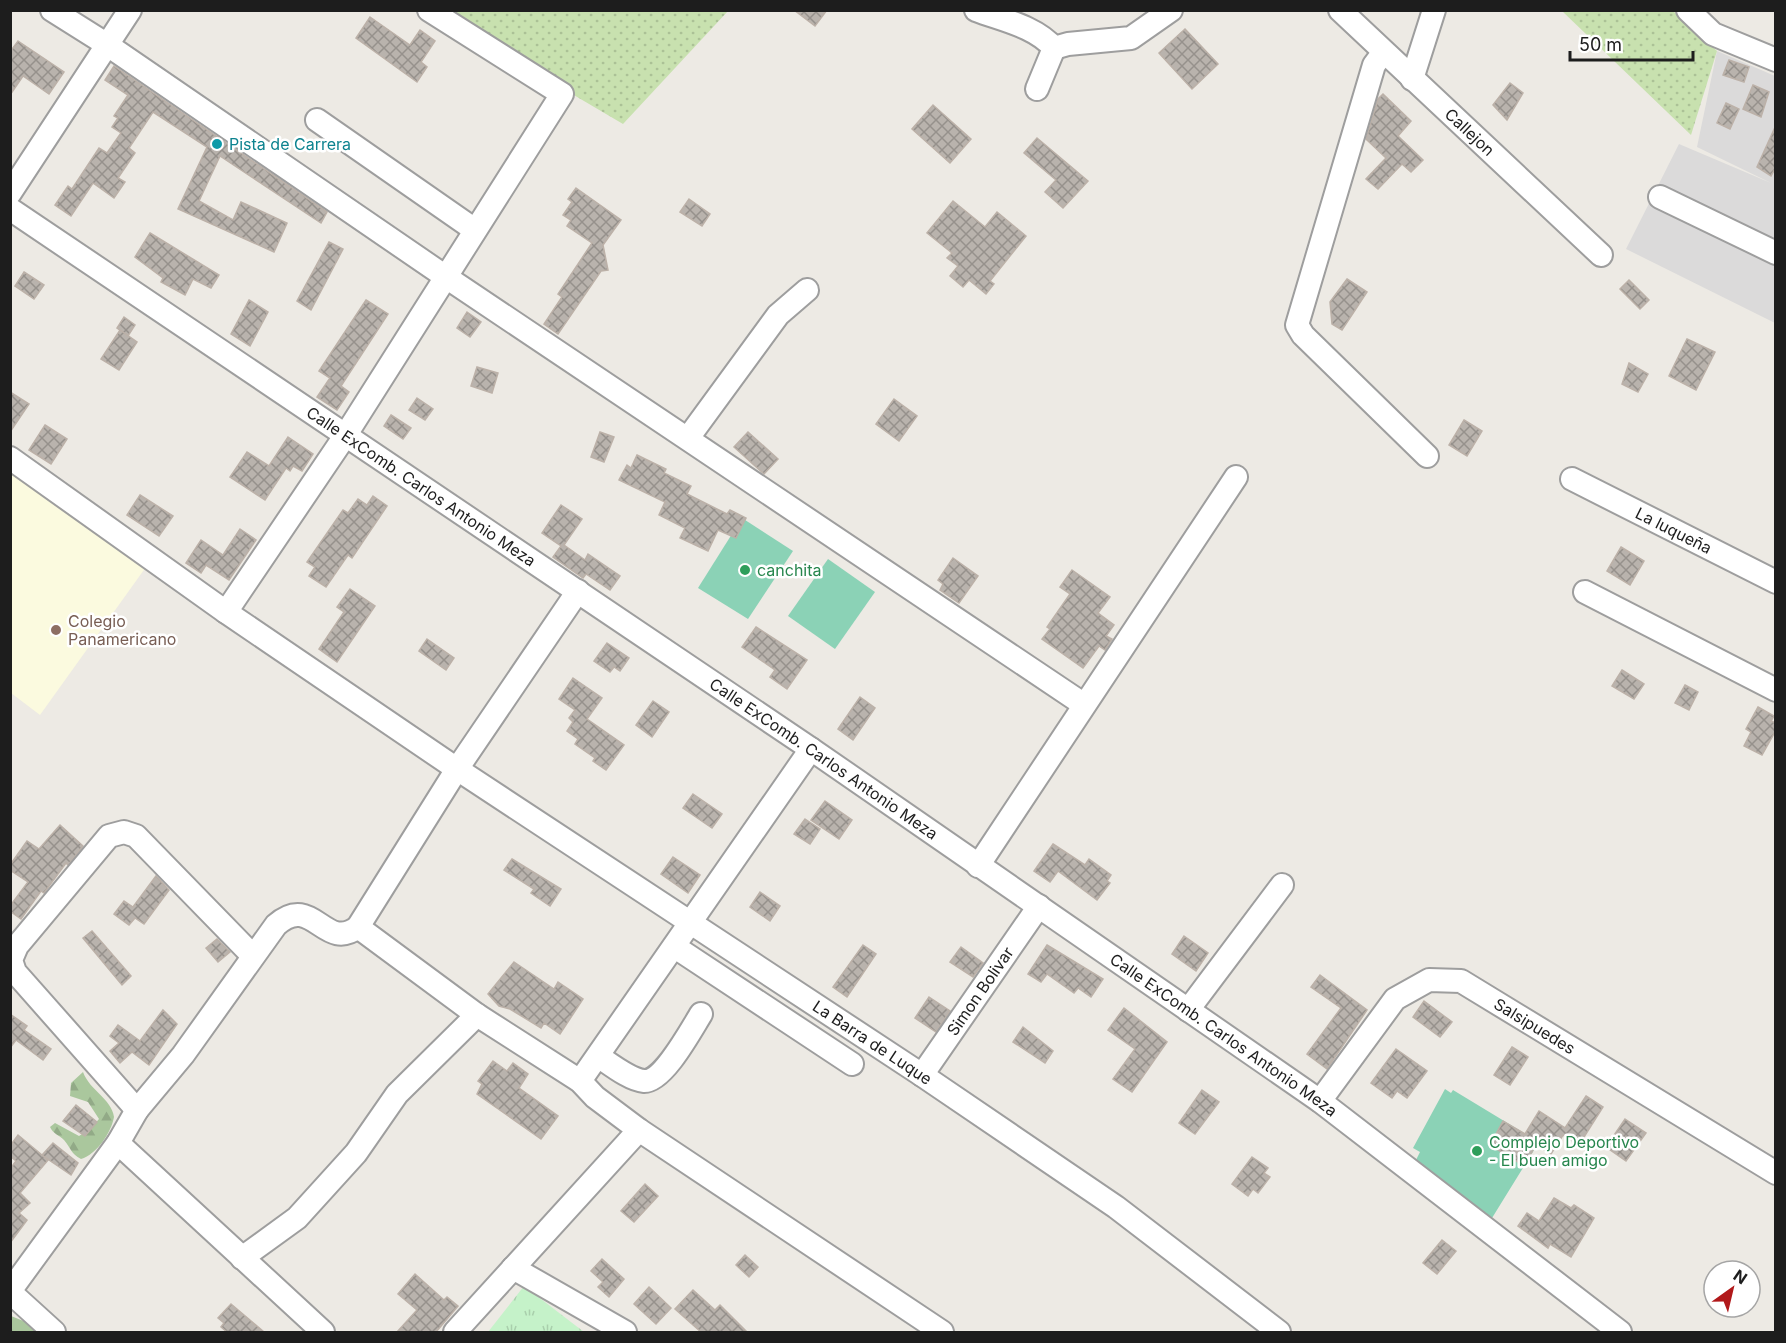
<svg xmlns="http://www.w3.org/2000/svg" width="1786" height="1343" viewBox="0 0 1786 1343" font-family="Inter,sans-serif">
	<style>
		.residential { fill: #dbdada }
		.education { fill: #fbfadf }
		.grass { fill: url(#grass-dots) }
		.forest { fill: url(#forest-firs) }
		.park { fill: url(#park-tufts) }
		.pitch { fill: #8bd2b6 }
		.building { fill: url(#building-cross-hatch); stroke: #bcb1a8; stroke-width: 1.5 }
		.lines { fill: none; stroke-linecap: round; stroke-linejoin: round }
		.minor-casing { stroke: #9e9e9e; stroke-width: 26 }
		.minor { stroke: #fff; stroke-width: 22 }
		.culture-dot { fill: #0f9aa8; stroke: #fff; stroke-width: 2 }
		.leisure-dot { fill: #2e9e5b; stroke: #fff; stroke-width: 2 }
		.education-dot { fill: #8d6e63; stroke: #fff; stroke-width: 2 }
		.labels { text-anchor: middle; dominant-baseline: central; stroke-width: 5; stroke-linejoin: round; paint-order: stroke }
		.street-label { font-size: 16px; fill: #1d1d1d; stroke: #fff }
		.culture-label { font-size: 16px; fill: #0d838f; stroke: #fff; text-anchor: start }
		.leisure-label { font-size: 16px; fill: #27864d; stroke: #fff; text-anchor: start }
		.education-label { font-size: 16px; fill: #785e54; stroke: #fff; text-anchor: start }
	</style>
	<defs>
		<pattern id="grass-dots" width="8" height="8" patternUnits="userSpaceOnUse" patternTransform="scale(1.5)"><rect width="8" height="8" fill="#c8e1af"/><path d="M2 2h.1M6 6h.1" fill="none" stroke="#abc196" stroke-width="1.8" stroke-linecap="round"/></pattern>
		<pattern id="forest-firs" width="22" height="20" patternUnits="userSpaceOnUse" patternTransform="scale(1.5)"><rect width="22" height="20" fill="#aac79d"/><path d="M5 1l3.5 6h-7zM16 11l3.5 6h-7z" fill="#92aa87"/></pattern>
		<pattern id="park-tufts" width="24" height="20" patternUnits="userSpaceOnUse" patternTransform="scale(1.5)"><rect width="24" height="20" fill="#c5f2c9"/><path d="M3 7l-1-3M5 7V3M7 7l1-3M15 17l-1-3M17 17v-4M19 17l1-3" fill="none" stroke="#a9cfac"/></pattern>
		<pattern id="building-cross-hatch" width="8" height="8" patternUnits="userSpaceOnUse" patternTransform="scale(1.5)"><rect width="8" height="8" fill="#b9b3ad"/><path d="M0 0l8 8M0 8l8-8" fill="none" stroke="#96918c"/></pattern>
	</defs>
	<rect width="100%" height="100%" fill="#edeae4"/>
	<polygon class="residential" points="1717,51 1775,76 1775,323 1626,249 1679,144 1771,183 1697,147"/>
	<polygon class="education" points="10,469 146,567 40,715 11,693"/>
	<g class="grass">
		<polygon points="431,11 728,11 623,124"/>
		<polygon points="1562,11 1673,11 1717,51 1691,135"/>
	</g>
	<g class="forest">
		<path d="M83,1072C90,1091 111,1098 114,1117C111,1133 97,1154 81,1159C71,1154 71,1148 64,1140C59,1135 53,1134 50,1127L55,1123L79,1136L90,1129L99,1119L88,1102L70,1096L71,1083Z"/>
		<polygon points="11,1316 26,1322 41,1332 11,1332"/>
	</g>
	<polygon class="park" points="524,1286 584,1332 488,1332"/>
	<g class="pitch">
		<polygon points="742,518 793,551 748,619 698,588"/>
		<polygon points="828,559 875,592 835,649 788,616"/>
		<polygon points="1445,1089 1451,1093 1453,1090 1539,1142 1492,1218 1416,1160 1420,1152 1413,1148"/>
	</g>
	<g class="building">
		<polygon points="794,10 827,10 815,26"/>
		<polygon points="370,17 410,45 420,30 435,41 421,62 427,67 417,82 356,38"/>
		<polygon points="1185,29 1218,64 1192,89 1159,53"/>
		<polygon points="18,41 64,72 49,94 23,76 10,95 10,52"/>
		<polygon points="1729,60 1749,67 1744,82 1723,75"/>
		<polygon points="114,66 327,212 321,223 220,156 199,201 233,220 241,202 287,223 274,252 178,209 207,147 153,112 129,148 135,153 118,178 125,182 114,198 93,183 71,216 55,205 68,186 72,189 99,148 107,153 121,133 112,127 118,118 114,116 128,95 105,80"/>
		<polygon points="1510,83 1523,93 1507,120 1493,105"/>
		<polygon points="1753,85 1769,92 1761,117 1743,109"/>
		<polygon points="1383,94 1411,121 1398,136 1423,160 1411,172 1402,164 1378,189 1366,179 1386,158 1366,139 1378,99"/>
		<polygon points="1726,103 1739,109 1730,129 1717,123"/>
		<polygon points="933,105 971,139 950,163 912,129"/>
		<polygon points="1776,125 1776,167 1771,176 1757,167"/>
		<polygon points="1037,138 1088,181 1063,208 1045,192 1056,180 1024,153"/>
		<polygon points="576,188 621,220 603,245 608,270 601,271 558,334 544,324 562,297 558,294 592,243 567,226 571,220 563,215 572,202 568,199"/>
		<polygon points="689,199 710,214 702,226 680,212"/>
		<polygon points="953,201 985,227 997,212 1026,236 990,281 994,284 986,294 969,280 963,287 950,276 958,266 947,258 952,253 927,233"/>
		<polygon points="150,233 219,275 211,288 193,279 185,295 161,282 163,278 135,257"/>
		<polygon points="329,242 343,249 311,310 297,301"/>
		<polygon points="24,272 44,285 34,299 15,286"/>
		<polygon points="1347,279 1367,292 1342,330 1332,324 1330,302"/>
		<polygon points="1629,280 1649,300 1640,309 1620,289"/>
		<polygon points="249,300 268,312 250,346 231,334"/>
		<polygon points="366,300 388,314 341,386 349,392 337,410 317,397 330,378 319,371"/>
		<polygon points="467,312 481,322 470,337 457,328"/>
		<polygon points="124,317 135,325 128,336 117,328"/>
		<polygon points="120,330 137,342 119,370 101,359"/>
		<polygon points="1687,339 1715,352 1696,390 1669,376"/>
		<polygon points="1629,363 1648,374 1638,392 1622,384"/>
		<polygon points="477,367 498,373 492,393 471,386"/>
		<polygon points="10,392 29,404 10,432"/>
		<polygon points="417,398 433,409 425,420 409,410"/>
		<polygon points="894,399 917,416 899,441 876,424"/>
		<polygon points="391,415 411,428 403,439 384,426"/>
		<polygon points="1464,420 1482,431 1467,456 1449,445"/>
		<polygon points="45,425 67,439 51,464 29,450"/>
		<polygon points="600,432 614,437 604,462 591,457"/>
		<polygon points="748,432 778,459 764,474 734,447"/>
		<polygon points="288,437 313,454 302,471 293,466 290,471 286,468 265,500 230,477 247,452 269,466"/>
		<polygon points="637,455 666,469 664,473 691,486 687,494 727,514 730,510 746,518 736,538 718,530 708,551 680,538 685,528 659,515 665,502 619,480 627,465 631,468"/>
		<polygon points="140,495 173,516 159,536 127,515"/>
		<polygon points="373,496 387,506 352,558 348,555 326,587 309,576 315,567 307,562 343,510 348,513 358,499 367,505"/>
		<polygon points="561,505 582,519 564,545 585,560 588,554 620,576 610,590 586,574 583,578 553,557 561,546 542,533"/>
		<polygon points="240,529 256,540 229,580 206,565 201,573 186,563 201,540 223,555"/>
		<polygon points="1621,547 1644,561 1630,585 1607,571"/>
		<polygon points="953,558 978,576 959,603 940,590 943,584 938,580"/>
		<polygon points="1072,570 1110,597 1098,613 1114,625 1106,636 1112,639 1105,650 1099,646 1083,668 1042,639 1050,629 1047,627 1070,594 1060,587"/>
		<polygon points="350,589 375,606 337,662 319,649 344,612 337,607"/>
		<polygon points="756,627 807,660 787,689 770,677 775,670 742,647"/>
		<polygon points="427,639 454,658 446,670 419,651"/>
		<polygon points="607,643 629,658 620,671 614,667 610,672 594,661"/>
		<polygon points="1622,670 1644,684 1634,699 1612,686"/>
		<polygon points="573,678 602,698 587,719 624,745 606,770 593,761 595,758 575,744 578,739 567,731 573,722 569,718 575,710 559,699"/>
		<polygon points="1685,685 1698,692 1689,710 1675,703"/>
		<polygon points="860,697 875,708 853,740 838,729"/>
		<polygon points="653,701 669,712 652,737 636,725"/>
		<polygon points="1758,707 1774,716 1771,721 1776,723 1776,730 1762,755 1744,746 1751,732 1746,729"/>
		<polygon points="693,794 722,814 712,828 683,808"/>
		<polygon points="825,801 852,820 839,839 811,820"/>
		<polygon points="805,819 820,829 810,844 794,834"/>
		<polygon points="60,825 83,846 68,865 66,863 44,893 41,891 21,919 10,911 10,906 28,882 10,870 10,865 27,841 39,849"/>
		<polygon points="1053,844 1085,865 1089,859 1111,875 1107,881 1110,883 1097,900 1058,871 1050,882 1034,871"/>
		<polygon points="673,857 700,875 688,893 661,874"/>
		<polygon points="512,859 561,889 550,906 531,893 534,889 504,870"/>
		<polygon points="156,876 169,890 144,924 135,918 129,925 114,914 124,901 133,907"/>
		<polygon points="760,892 780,906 770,921 750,907"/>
		<polygon points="92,931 131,976 122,985 83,938"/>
		<polygon points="1184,936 1208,953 1196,971 1172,954"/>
		<polygon points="217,939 230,952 218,962 206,948"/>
		<polygon points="863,945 876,954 847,997 833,987"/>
		<polygon points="1047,945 1103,979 1091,997 1078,988 1074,993 1047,974 1041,982 1028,974"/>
		<polygon points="961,947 983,963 973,977 950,962"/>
		<polygon points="514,962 554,989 558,982 583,999 560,1034 544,1023 541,1028 510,1009 499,1006 488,994"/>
		<polygon points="1320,975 1367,1010 1327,1069 1307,1054 1341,1008 1311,987"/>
		<polygon points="929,997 950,1011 936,1032 915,1018"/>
		<polygon points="1424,1001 1452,1022 1440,1037 1413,1017"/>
		<polygon points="1124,1008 1167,1042 1132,1092 1113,1079 1135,1049 1108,1030"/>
		<polygon points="163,1010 177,1024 149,1065 132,1052 120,1063 110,1051 119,1043 110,1036 118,1025 140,1041"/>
		<polygon points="10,1014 27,1026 24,1030 51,1049 43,1060 16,1040 10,1048"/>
		<polygon points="1023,1027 1053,1051 1045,1063 1013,1042"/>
		<polygon points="1512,1047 1528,1057 1510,1085 1494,1075"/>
		<polygon points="1396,1049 1427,1071 1407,1098 1397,1091 1392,1098 1371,1083"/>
		<polygon points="493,1061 507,1071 513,1063 528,1074 519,1088 558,1116 541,1139 477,1094 482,1084 478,1081"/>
		<polygon points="1202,1090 1219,1102 1195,1134 1179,1123"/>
		<polygon points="1586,1096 1603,1107 1579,1145 1563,1135 1551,1154 1536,1145 1524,1166 1490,1145 1503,1121 1525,1134 1539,1111 1565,1128"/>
		<polygon points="76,1105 97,1122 85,1136 63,1121"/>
		<polygon points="1625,1119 1646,1133 1626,1161 1606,1147"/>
		<polygon points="18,1135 48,1160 20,1193 30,1203 19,1213 27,1220 10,1243 10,1169 16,1161 10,1156 10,1146"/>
		<polygon points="53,1143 78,1163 71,1175 42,1155"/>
		<polygon points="1252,1157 1268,1168 1264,1173 1270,1177 1258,1193 1253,1189 1248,1196 1232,1184"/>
		<polygon points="645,1184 658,1196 634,1222 621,1211"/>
		<polygon points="1554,1198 1571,1208 1574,1205 1594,1218 1571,1257 1550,1244 1548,1248 1518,1226 1527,1213 1539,1221"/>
		<polygon points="1442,1240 1456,1251 1437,1274 1423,1263"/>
		<polygon points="745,1255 758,1267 749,1277 736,1265"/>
		<polygon points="602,1259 624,1279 609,1297 598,1287 603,1282 591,1271"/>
		<polygon points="415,1274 444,1300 447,1297 458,1306 436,1332 397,1332 417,1310 398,1294"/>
		<polygon points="649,1287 671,1308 656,1324 634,1304"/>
		<polygon points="693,1290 715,1310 720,1305 747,1332 701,1332 675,1309"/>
		<polygon points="231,1304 264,1332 227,1332 221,1327 224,1323 218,1318"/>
	</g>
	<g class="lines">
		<defs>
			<g id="minor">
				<polyline points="52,10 106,44 446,277 1083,704"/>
				<path d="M976,10C1002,20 1035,26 1054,48"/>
				<path id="s1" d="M1340,10L1601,255"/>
				<polyline points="1688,10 1713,34 1776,60"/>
				<polyline points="1054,48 1068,44 1131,38 1171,10"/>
				<polyline points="1383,53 1374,65 1297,325 1303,335 1427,456"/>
				<polyline points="1412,79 1434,10"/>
				<polyline points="1037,89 1054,48"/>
				<polyline points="317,120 475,230"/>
				<polyline points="10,193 130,10"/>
				<polyline points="1660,197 1776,253"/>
				<path id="s2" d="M10,209L811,749L1320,1101L1620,1332"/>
				<polyline points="688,438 778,315 807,290"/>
				<path id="s3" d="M10,458L226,612L457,769L922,1075L1116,1207L1279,1332"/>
				<path id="s4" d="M1572,479L1776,582"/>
				<polyline points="1585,592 1776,690"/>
				<polyline points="226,612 345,436 562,94 429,10"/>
				<polyline points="978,866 1236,477"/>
				<polyline points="358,927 477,1015 580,1081 595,1097 639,1130 942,1332"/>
				<polyline points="675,947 852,1064"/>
				<polyline points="1188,1010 1282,885"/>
				<path d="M598,1056C610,1064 630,1080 644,1081C663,1082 691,1030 701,1014"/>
				<path id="s5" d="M922,1075L1039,906"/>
				<polyline points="580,1081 811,749"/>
				<path id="s6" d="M1320,1101L1395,999L1429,980L1461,981L1776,1173"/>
				<polyline points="137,1110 15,972 11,960 17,946 109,836 124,832 136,836 252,955"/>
				<polyline points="118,1143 323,1332"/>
				<polyline points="242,1258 297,1218 356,1153 397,1094 477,1015"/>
				<polyline points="513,1268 625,1332"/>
				<path d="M10,1291L118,1143L137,1110L183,1055L276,925C313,892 324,953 358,927L457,769L578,591"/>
				<polyline points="10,1292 54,1332"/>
				<polyline points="455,1332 639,1130"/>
			</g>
		</defs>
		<use href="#minor" class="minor-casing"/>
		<use href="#minor" class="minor"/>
	</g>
	<circle class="culture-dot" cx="217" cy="144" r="6"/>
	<g class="leisure-dot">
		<circle cx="745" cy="570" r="6"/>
		<circle cx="1477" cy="1151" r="6"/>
	</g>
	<circle class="education-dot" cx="56" cy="630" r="6"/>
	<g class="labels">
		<g class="street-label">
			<text stroke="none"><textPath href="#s1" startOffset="178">Callejon</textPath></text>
			<text stroke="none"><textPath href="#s2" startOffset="496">Calle ExComb. Carlos Antonio Meza</textPath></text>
			<text stroke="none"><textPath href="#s4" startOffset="114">La luqueña</textPath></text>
			<text stroke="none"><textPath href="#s2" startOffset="982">Calle ExComb. Carlos Antonio Meza</textPath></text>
			<text stroke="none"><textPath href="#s5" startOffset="102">Simon Bolivar</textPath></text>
			<text stroke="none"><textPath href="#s6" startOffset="284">Salsipuedes</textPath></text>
			<text stroke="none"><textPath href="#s2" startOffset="1468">Calle ExComb. Carlos Antonio Meza</textPath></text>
			<text stroke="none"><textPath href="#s3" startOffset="1042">La Barra de Luque</textPath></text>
		</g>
		<g class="culture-label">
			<text x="229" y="144">Pista de Carrera</text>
		</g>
		<g class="leisure-label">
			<text x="757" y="570">canchita</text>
			<text x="1489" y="1142">Complejo Deportivo<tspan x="1489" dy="18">- El buen amigo</tspan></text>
		</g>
		<g class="education-label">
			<text x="68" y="621">Colegio<tspan x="68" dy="18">Panamericano</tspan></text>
		</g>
	</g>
	<rect width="1786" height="1343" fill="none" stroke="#1d1d1d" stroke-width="24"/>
	<g transform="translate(1732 1289) rotate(34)"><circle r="28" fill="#ffffff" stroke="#a5a5a5" stroke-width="1.5"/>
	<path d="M0-4.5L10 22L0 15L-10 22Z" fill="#b1181a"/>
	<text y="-9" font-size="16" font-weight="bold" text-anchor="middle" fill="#1d1d1d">N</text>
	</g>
	<path d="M1570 51v9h123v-9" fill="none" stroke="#1d1d1d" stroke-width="3"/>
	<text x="1579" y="51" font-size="18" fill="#1d1d1d" stroke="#ffffff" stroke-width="4.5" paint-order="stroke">50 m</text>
</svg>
